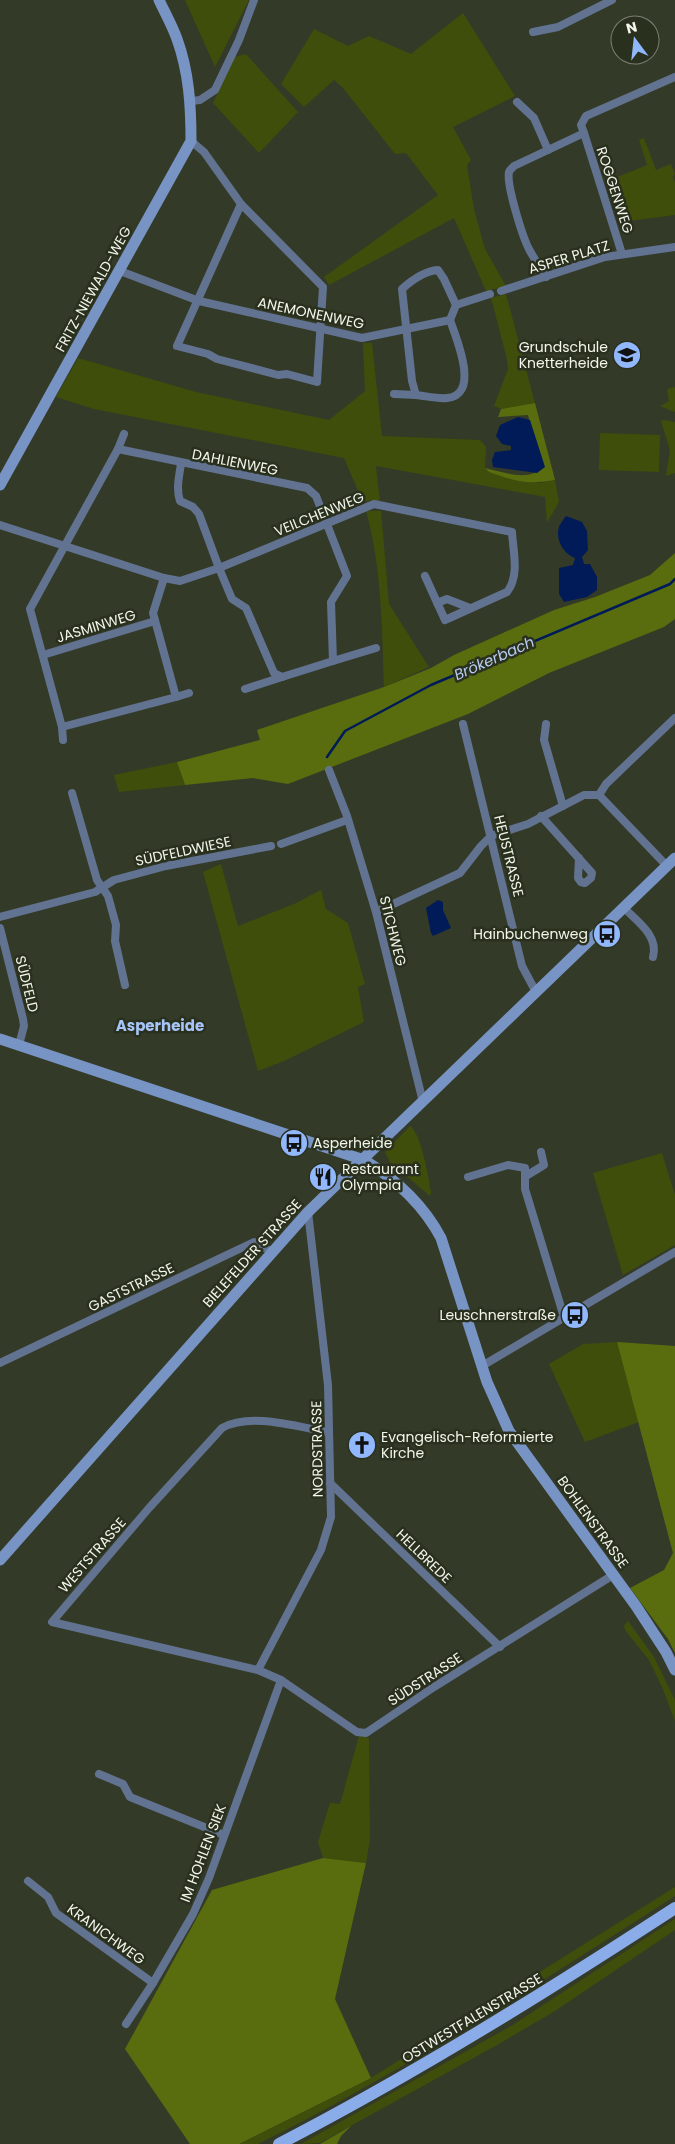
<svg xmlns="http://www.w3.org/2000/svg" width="675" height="2144" viewBox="0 0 675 2144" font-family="Poppins,sans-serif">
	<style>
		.green { fill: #3f4e0a }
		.forest { fill: #596d0e }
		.water { fill: #001b58 }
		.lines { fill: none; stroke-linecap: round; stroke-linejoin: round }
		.stream { stroke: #001b58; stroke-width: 2.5 }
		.street { stroke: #627391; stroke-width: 8 }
		.secondary { stroke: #7894c4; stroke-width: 11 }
		.primary { stroke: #8aadea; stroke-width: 12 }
		.labels { text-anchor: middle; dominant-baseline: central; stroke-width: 5; stroke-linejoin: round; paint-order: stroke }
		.street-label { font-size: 14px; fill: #f2f6eb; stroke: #2a301e }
		.poi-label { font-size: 14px; fill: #f2f6eb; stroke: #2a301e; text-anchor: end }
		.water-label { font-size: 15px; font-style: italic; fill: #b7cdf2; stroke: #2a301e }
		.neighbourhood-label { font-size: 15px; font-weight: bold; fill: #a7c4f8; stroke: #2a301e }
	</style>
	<rect width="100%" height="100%" fill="#343a28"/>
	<g class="green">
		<polygon points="185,0 249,0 215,67"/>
		<polygon points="463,13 515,96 453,127 471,160 467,165 474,209 485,249 506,286 486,291 454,218 329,285 324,277 438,195 406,153 395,154 343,88 334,80 304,107 281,84 314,29 348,46 369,36 411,54"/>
		<polygon points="246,54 298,112 259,153 213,103 235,57"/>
		<polygon points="644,138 656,170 671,164 675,174 673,177 675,183 675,215 621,222 608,181 647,165 639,140"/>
		<polygon points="506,294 535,403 501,409 494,406 508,369 507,359 491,298"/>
		<polygon points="363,343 372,343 382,436 480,440 486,447 485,468 489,472 540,483 555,480 559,502 547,523 545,497 376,466 380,502 372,500 363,502 344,458 94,409 56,397 78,358 196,392 329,420 365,391"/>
		<polygon points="675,387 675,412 660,406 669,401 667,389"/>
		<polygon points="664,420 675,422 675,473 666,476 670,450 661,421"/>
		<polygon points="600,433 660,435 659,472 599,470"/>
		<path d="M366,511H381L389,604L429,667L384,687C382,629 382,568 366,511Z"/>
		<polygon points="177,762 185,785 119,792 114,775"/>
		<polygon points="221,864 238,926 294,904 321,890 326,909 348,923 365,984 358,987 364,1022 284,1061 258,1071 203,872"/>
		<path d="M410,1126C422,1135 428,1176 431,1192L430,1196L390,1162L385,1152Z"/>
		<polygon points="662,1153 675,1195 675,1245 623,1275 593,1173"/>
		<polygon points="617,1342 639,1422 585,1442 549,1364 583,1344"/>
		<polygon points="628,1621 654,1657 675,1700 675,1721 662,1687 649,1660 625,1630 624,1626"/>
		<polygon points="359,1736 369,1738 370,1840 366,1863 323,1858 318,1842 330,1803 340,1804"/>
		<path d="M675,1887V1896C539,1983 403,2072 258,2144H239L371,2078Z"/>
		<polygon points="675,1919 675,1930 555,2011 497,2045 320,2143 301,2144 511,2026"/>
	</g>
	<g class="forest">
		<path d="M535,403L555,480C527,485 515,481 489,472L485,468C503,472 528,482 542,468L528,415L498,417L501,409Z"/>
		<polygon points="675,553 675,619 664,627 549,673 468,714 288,784 253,778 185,785 177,762 260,740 257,730 384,687 431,668 454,655 554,610 595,597 650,575"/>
		<polygon points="617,1342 675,1346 675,1653 668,1639 630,1588 664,1570 673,1553"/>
		<polygon points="323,1858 366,1863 335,1999 371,2078 239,2144 190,2144 125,2049 212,1890"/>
		<polygon points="351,2126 341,2136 337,2144 320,2144"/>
	</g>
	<g class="water">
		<polygon points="518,417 530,420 545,467 537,473 493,467 492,460 495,452 511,450 511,446 502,444 496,436 500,425"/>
		<path d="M566,516L582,522L587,531L588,550L582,557L584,564H590L597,577V590L587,597L564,602L559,594V568L573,565L575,558C564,554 555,540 559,527C560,524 564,519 566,516Z"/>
		<polygon points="438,900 443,902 443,910 451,928 433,936 431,933 426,908"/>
	</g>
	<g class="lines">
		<polyline class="stream" points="327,757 345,731 431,685 670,584 675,579"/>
		<g class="street">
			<polyline points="533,32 558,27 612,0"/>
			<polyline points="191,101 200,100 215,90 239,40 254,0"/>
			<polyline points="517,102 534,118 548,150"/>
			<polyline points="584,133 622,254"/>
			<polyline points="191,141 204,152 241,204 323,287 317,382 287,374 278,375 217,359 208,354 177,346 241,204"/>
			<polyline points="120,271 199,301 362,338 450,320 456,305 490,294"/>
			<path d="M546,277C541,269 535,260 530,251C523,239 506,184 509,172C510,170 512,168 514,166L584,133L581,125L586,116L675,77"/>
			<polyline points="501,291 605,257 675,247"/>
			<path d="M450,320C456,338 481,395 447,398C437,399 426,396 416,395L412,381L402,289C412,280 424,271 438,270L444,279L456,305"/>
			<polyline points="394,394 416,395"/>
			<polyline points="118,449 124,434"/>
			<path d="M0,525L164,578L180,581L219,568L374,504L512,532C513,551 520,576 507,592L445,620L425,576"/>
			<path d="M164,578L153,613L176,697L62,727L30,609L118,449L307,488L316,496L347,576L331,602L333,661L282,677L274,673L246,608L232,599L219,568L199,514L193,507L180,501C176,490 179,476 181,464"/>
			<polyline points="437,603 447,599 470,608"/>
			<polyline points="43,655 155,621"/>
			<polyline points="333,661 376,648"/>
			<polyline points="245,689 282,677"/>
			<polyline points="176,697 189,693"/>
			<polyline points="463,724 522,966 536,992"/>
			<polyline points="546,724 544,740 563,806"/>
			<polyline points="62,727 63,740"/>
			<polyline points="329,770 347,816 376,912 423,1102"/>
			<polyline points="72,793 97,880 108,896 116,925 115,941 125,985"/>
			<polyline points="599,795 606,784 675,718"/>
			<polyline points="541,816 592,873 591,878 585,883 581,882 578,878 579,858"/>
			<polyline points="281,844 347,820"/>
			<path d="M624,908C637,921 659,936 653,957"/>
			<polyline points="376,912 460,873 481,846 491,836 528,824 584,795 599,795 667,866"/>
			<polyline points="0,917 95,892 114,880 166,866 271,846"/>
			<polyline points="0,928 23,1019 24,1026 19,1045"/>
			<polyline points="526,1176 544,1165 541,1152"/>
			<polyline points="468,1177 508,1165 525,1168 525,1189 564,1317"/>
			<polyline points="0,1363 254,1242 272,1252"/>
			<polyline points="482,1366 675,1252"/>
			<path d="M328,1432C297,1427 251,1412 222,1428L149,1508L52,1622L258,1670L281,1680L357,1732L366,1733L434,1687L613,1575"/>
			<polyline points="330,1483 500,1647"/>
			<polyline points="258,1670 321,1550 331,1517 328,1385 308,1212"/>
			<polyline points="99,1774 123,1784 130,1797 224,1835"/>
			<polyline points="28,1881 48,1897 56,1913 153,1983"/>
			<polyline points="126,2024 153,1983 193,1914 209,1878 281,1680"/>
		</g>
		<g class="secondary">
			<path d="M0,485L191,141C191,106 189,72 177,39C172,25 165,13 159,0"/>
			<path d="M0,1039L364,1160C397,1180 423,1204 441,1238L487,1382L509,1431L636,1606L666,1652L675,1670"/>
			<polyline points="0,1560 308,1212 675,858"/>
		</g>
		<path class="primary" d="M279,2144C416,2073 546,1992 675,1908"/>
	</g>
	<defs>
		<symbol id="school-disc" viewBox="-11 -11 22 22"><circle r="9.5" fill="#91b8fd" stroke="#2a301e"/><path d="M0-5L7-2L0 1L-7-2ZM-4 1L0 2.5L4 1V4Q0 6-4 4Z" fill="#111"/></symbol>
		<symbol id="bus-disc" viewBox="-11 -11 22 22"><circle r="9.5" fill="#91b8fd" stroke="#2a301e"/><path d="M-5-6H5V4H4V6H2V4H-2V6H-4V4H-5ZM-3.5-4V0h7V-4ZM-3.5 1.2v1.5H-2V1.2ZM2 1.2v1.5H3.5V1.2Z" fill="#111"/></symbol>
		<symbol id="restaurant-disc" viewBox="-11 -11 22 22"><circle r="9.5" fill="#91b8fd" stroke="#2a301e"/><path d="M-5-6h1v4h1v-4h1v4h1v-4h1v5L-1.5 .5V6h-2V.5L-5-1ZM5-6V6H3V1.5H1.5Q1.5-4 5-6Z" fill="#111"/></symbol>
		<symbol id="church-disc" viewBox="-11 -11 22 22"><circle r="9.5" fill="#91b8fd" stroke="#2a301e"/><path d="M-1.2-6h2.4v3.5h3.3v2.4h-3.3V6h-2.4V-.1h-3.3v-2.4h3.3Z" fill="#111"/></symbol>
	</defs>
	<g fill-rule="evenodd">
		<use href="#school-disc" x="611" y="339" width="32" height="32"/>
		<use href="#bus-disc" x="591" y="918" width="32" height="32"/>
		<use href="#bus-disc" x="278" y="1127" width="32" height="32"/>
		<use href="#restaurant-disc" x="307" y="1161" width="32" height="32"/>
		<use href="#bus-disc" x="559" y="1299" width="32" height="32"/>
		<use href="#church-disc" x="346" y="1429" width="32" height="32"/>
	</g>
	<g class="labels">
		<g class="street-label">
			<text transform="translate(615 190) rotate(72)">ROGGENWEG</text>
			<text transform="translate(569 257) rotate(-17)">ASPER PLATZ</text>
			<text transform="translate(93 289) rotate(-61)">FRITZ-NIEWALD-WEG</text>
			<text transform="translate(311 313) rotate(12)">ANEMONENWEG</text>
			<text transform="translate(235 462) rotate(11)">DAHLIENWEG</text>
			<text transform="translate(319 514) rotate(-22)">VEILCHENWEG</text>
			<text transform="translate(96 626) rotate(-17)">JASMINWEG</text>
			<text transform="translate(183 851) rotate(-12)">SÜDFELDWIESE</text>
			<text transform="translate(509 856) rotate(76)">HEUSTRASSE</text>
			<text transform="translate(393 931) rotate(76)">STICHWEG</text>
			<text transform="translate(27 984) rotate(76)">SÜDFELD</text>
			<text transform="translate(252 1253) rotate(-48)">BIELEFELDER STRASSE</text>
			<text transform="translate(131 1287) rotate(-26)">GASTSTRASSE</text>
			<text transform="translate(317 1449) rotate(-91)">NORDSTRASSE</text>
			<text transform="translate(593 1522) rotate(54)">BOHLENSTRASSE</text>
			<text transform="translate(92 1555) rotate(-49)">WESTSTRASSE</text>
			<text transform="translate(424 1556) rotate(44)">HELLBREDE</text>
			<text transform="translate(425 1679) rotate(-33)">SÜDSTRASSE</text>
			<text transform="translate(203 1853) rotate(-69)">IM HOHLEN SIEK</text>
			<text transform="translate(106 1934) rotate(36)">KRANICHWEG</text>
			<text transform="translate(472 2018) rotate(-31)">OSTWESTFALENSTRASSE</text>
		</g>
		<g class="poi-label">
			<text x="608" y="347">Grundschule<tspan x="608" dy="16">Knetterheide</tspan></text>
			<text x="588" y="934">Hainbuchenweg</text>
			<text x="313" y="1143" text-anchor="start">Asperheide</text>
			<text x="342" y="1169" text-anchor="start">Restaurant<tspan x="342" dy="16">Olympia</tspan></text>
			<text x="556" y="1315">Leuschnerstraße</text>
			<text x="381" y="1437" text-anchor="start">Evangelisch-Reformierte<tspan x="381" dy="16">Kirche</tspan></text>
		</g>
		<g class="water-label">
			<text transform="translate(494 658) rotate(-24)">Brökerbach</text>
		</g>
		<g class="neighbourhood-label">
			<text x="160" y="1025">Asperheide</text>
		</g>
	</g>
	<g transform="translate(635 40) rotate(345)"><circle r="24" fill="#2a301e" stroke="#7a7f70"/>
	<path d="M0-4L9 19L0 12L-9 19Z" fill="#91b8fd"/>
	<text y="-8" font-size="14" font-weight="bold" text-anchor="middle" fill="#f2f6eb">N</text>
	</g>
</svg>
